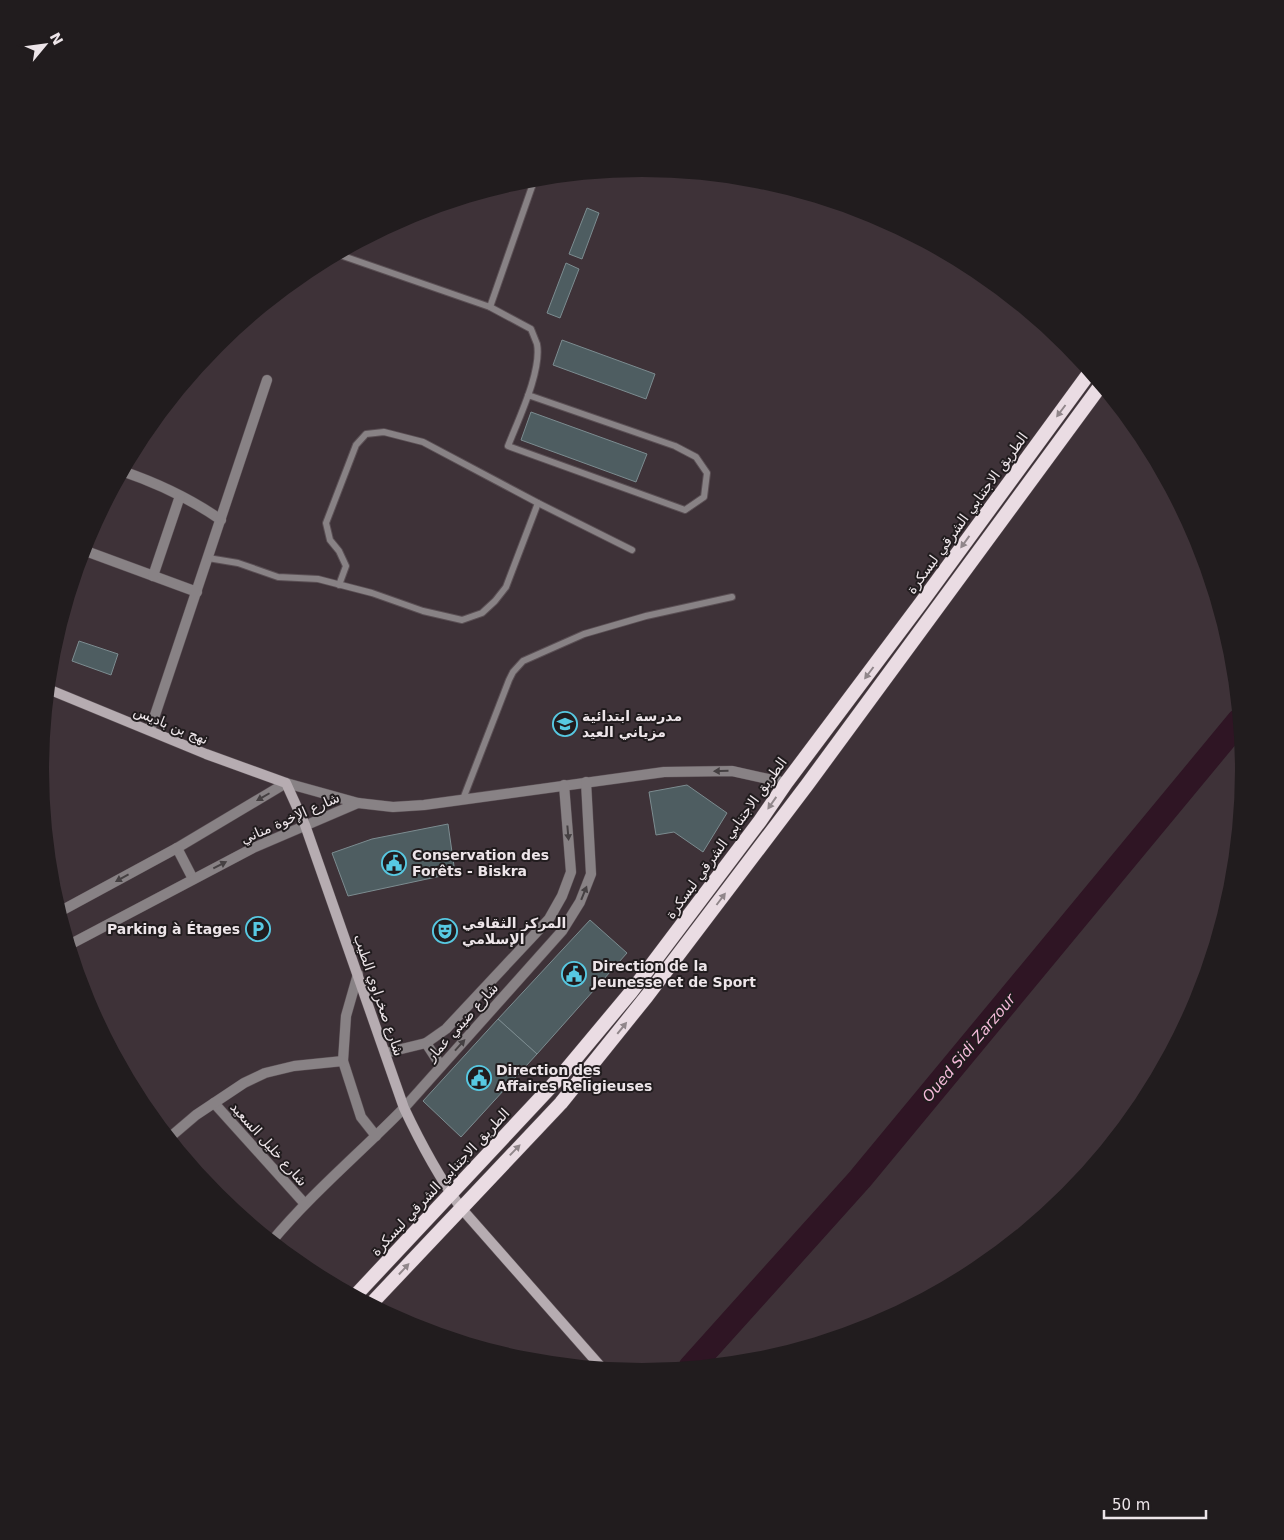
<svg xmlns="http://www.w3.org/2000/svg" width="1284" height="1540" viewBox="0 0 1284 1540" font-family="'DejaVu Sans','Noto Sans Arabic',sans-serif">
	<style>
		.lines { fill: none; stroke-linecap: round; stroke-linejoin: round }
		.river { stroke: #2f1524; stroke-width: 25 }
		.building { fill: #4e5d61; stroke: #7c8c90 }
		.service-casing { stroke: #5a4f54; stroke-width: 8 }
		.minor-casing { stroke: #5a4f54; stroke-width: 11 }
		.tertiary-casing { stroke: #5a4f54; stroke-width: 11 }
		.secondary-casing { stroke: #5a4f54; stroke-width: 11 }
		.trunk-casing { stroke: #5a4f54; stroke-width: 15 }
		.service { stroke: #888285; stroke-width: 6 }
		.minor { stroke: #888285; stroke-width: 10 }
		.tertiary { stroke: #888285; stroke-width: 10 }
		.secondary { stroke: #b6acb1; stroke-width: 10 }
		.trunk { stroke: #eadce3; stroke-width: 14 }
		.oneway { fill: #90868a }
		.oneway2 { fill: #454042 }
		.labels { text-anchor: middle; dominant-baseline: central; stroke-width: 4; stroke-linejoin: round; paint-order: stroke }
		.street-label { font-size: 14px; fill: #ede5e9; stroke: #211c1e }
		.poi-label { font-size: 14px; font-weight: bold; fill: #ede5e9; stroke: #211c1e; text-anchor: start }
		.water-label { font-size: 15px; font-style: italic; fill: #f4bad9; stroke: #211c1e }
	</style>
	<rect width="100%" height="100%" fill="#3e3238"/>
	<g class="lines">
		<polyline class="river" points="691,1367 860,1179 1239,721"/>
	</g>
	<g class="building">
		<polygon points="587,208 599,213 582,259 569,254"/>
		<polygon points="566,263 579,269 560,318 547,313"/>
		<polygon points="562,340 655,374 646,399 553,365"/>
		<polygon points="531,412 647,454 636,482 521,440"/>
		<polygon points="57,633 60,634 53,655 51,654 52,652"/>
		<polygon points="79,641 118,654 111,675 72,661"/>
		<polygon points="687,785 727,813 703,852 674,832 656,835 649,792"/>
		<polygon points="448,824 455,873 348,896 332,853 372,839"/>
		<polygon points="590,920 627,953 537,1054 498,1019"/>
		<polygon points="498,1019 537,1054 461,1137 423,1101"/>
	</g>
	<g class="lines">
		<defs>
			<g id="service">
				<path d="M337,254L490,307L531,329C533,334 535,339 537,344C542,371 518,420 508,446L685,510L704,497L707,473L696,457L675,446L528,395"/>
				<polyline points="490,307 535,178"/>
				<polyline points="208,558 238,563 278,577 318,579 372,593 423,611 462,620 482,613 495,601 506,587 538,503"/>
				<polyline points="339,585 346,566 339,551 330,540 326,523 356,445 366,434 384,432 423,442 538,503 632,550"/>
				<polyline points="463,799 509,680 513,672 523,661 584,634 646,616 732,597"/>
			</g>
			<g id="minor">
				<path d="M122,471C157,483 191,499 221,520"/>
				<polyline points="83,550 197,592"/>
				<polyline points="153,576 180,496"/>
				<polyline points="150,730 267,380"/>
				<polyline points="358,974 346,1016 343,1061 361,1117 376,1136"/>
				<polyline points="214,1103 305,1204"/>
				<polyline points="169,1138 196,1115 244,1083 265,1073 294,1066 343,1061"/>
				<path d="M272,1241C312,1193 360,1153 404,1108"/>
			</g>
			<g id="tertiary">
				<polyline points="177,848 193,879"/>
				<polyline points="59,912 177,848 286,783 358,803 393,807 424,805 664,772 732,771 786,783"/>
				<polyline points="69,945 253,848 358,803"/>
				<polyline points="426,1043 441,1066"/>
				<polyline points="385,1053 426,1043 446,1029 549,919 562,896 571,872 564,785"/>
				<polyline points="404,1108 562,931 580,902 591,874 586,782"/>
			</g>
			<path id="secondary" d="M48,689L206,754L286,783L305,825L404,1108C420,1142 439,1177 461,1208L602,1368"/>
			<g id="trunk">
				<polyline points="355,1296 560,1077 631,992 760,821 786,783 921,603 1090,372"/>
				<polyline points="371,1304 561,1103 647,996 807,785 1101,385"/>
			</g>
		</defs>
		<use href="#service" class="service-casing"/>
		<use href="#minor" class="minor-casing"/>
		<use href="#tertiary" class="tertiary-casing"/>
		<use href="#secondary" class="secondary-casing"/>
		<use href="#trunk" class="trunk-casing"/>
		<use href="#service" class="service"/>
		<use href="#minor" class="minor"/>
		<use href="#tertiary" class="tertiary"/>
		<use href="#secondary" class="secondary"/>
		<use href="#trunk" class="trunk"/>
	</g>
	<defs><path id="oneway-solid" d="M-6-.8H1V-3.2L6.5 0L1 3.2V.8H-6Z" transform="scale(1.25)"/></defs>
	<g class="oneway">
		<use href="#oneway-solid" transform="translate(1061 411) rotate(127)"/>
		<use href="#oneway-solid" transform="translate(965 542) rotate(126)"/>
		<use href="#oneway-solid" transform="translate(869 673) rotate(127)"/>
		<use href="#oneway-solid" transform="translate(772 803) rotate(125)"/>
		<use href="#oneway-solid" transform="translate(721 899) rotate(-53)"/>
		<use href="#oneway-solid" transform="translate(622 1028) rotate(-51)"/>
		<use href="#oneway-solid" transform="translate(515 1150) rotate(-46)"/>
		<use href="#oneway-solid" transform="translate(404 1269) rotate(-47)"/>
	</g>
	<g class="oneway2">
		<use href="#oneway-solid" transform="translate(721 771) rotate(179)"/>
		<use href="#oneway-solid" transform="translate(263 797) rotate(150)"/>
		<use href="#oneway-solid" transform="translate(568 833) rotate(85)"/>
		<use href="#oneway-solid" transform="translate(220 865) rotate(-27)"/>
		<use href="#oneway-solid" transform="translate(122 878) rotate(151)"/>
		<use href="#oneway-solid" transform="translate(584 893) rotate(-68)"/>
		<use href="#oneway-solid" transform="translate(460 1045) rotate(-48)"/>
	</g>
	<defs>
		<symbol id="school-ring" viewBox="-11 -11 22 22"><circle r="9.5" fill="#211c1e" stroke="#57c9e2" stroke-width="1.5"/><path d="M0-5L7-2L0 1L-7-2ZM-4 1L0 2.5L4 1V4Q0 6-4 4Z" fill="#57c9e2"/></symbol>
		<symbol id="civic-ring" viewBox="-11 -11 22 22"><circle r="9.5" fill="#211c1e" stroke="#57c9e2" stroke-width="1.5"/><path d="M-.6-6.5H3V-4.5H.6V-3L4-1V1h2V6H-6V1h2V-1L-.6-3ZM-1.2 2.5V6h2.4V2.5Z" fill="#57c9e2"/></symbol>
		<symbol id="parking-ring" viewBox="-11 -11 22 22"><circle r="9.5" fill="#211c1e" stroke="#57c9e2" stroke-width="1.5"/><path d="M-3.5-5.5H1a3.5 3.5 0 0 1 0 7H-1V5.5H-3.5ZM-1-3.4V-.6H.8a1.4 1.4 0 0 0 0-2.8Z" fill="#57c9e2"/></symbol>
		<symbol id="theatre-ring" viewBox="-11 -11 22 22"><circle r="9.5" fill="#211c1e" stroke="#57c9e2" stroke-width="1.5"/><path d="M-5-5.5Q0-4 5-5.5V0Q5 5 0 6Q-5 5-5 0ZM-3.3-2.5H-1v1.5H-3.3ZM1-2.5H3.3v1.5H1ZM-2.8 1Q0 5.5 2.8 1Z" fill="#57c9e2"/></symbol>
	</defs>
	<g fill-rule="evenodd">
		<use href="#school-ring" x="551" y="710" width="28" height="28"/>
		<use href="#civic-ring" x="380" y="849" width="28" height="28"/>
		<use href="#parking-ring" x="244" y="915" width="28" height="28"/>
		<use href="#theatre-ring" x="431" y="917" width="28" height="28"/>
		<use href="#civic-ring" x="560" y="960" width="28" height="28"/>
		<use href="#civic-ring" x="465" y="1064" width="28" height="28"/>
	</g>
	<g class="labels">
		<g class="street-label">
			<text transform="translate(967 513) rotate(-54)">الطريق الاجتنابي الشرقي لبسكرة</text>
			<text transform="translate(171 725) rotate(22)">نهج بن باديس</text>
			<text transform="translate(290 818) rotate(-24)">شارع الإخوة مناني</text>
			<text transform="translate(726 838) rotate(-54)">الطريق الاجتنابي الشرقي لبسكرة</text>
			<text transform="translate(379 995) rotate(71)">شارع صخراوي الطيب</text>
			<text transform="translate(462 1022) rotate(-48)">شارع ضيتي عمار</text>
			<text transform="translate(269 1144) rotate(48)">شارع خليل السعيد</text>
			<text transform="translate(440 1182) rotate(-47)">الطريق الاجتنابي الشرقي لبسكرة</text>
		</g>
		<g class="poi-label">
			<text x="582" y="716">مدرسة ابتدائية<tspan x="582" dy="16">مزياني العيد</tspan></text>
			<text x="412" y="855">Conservation des<tspan x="412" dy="16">Forêts - Biskra</tspan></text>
			<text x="462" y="923">المركز الثقافي<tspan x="462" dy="16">الإسلامي</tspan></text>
			<text x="240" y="929" text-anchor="end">Parking à Étages</text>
			<text x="592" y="966">Direction de la<tspan x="592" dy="16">Jeunesse et de Sport</tspan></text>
			<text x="496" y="1070">Direction des<tspan x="496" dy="16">Affaires Religieuses</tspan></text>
		</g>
		<g class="water-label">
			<text transform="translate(969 1048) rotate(-50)">Oued Sidi Zarzour</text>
		</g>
	</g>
	<path d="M0 0H1284V1540H0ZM49 770a593 593 0 1 1 1186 0a593 593 0 1 1-1186 0Z" fill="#211c1e" fill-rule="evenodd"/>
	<g transform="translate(45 45) rotate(61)" stroke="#211c1e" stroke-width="4" paint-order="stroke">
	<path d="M0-4L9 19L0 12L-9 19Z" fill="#ede5e9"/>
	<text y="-8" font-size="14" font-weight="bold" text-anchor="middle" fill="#ede5e9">N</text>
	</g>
	<path d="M1104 1510v8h102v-8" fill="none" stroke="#ede5e9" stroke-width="2.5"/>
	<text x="1112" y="1510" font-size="15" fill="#ede5e9" stroke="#211c1e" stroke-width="4" paint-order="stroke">50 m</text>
</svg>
